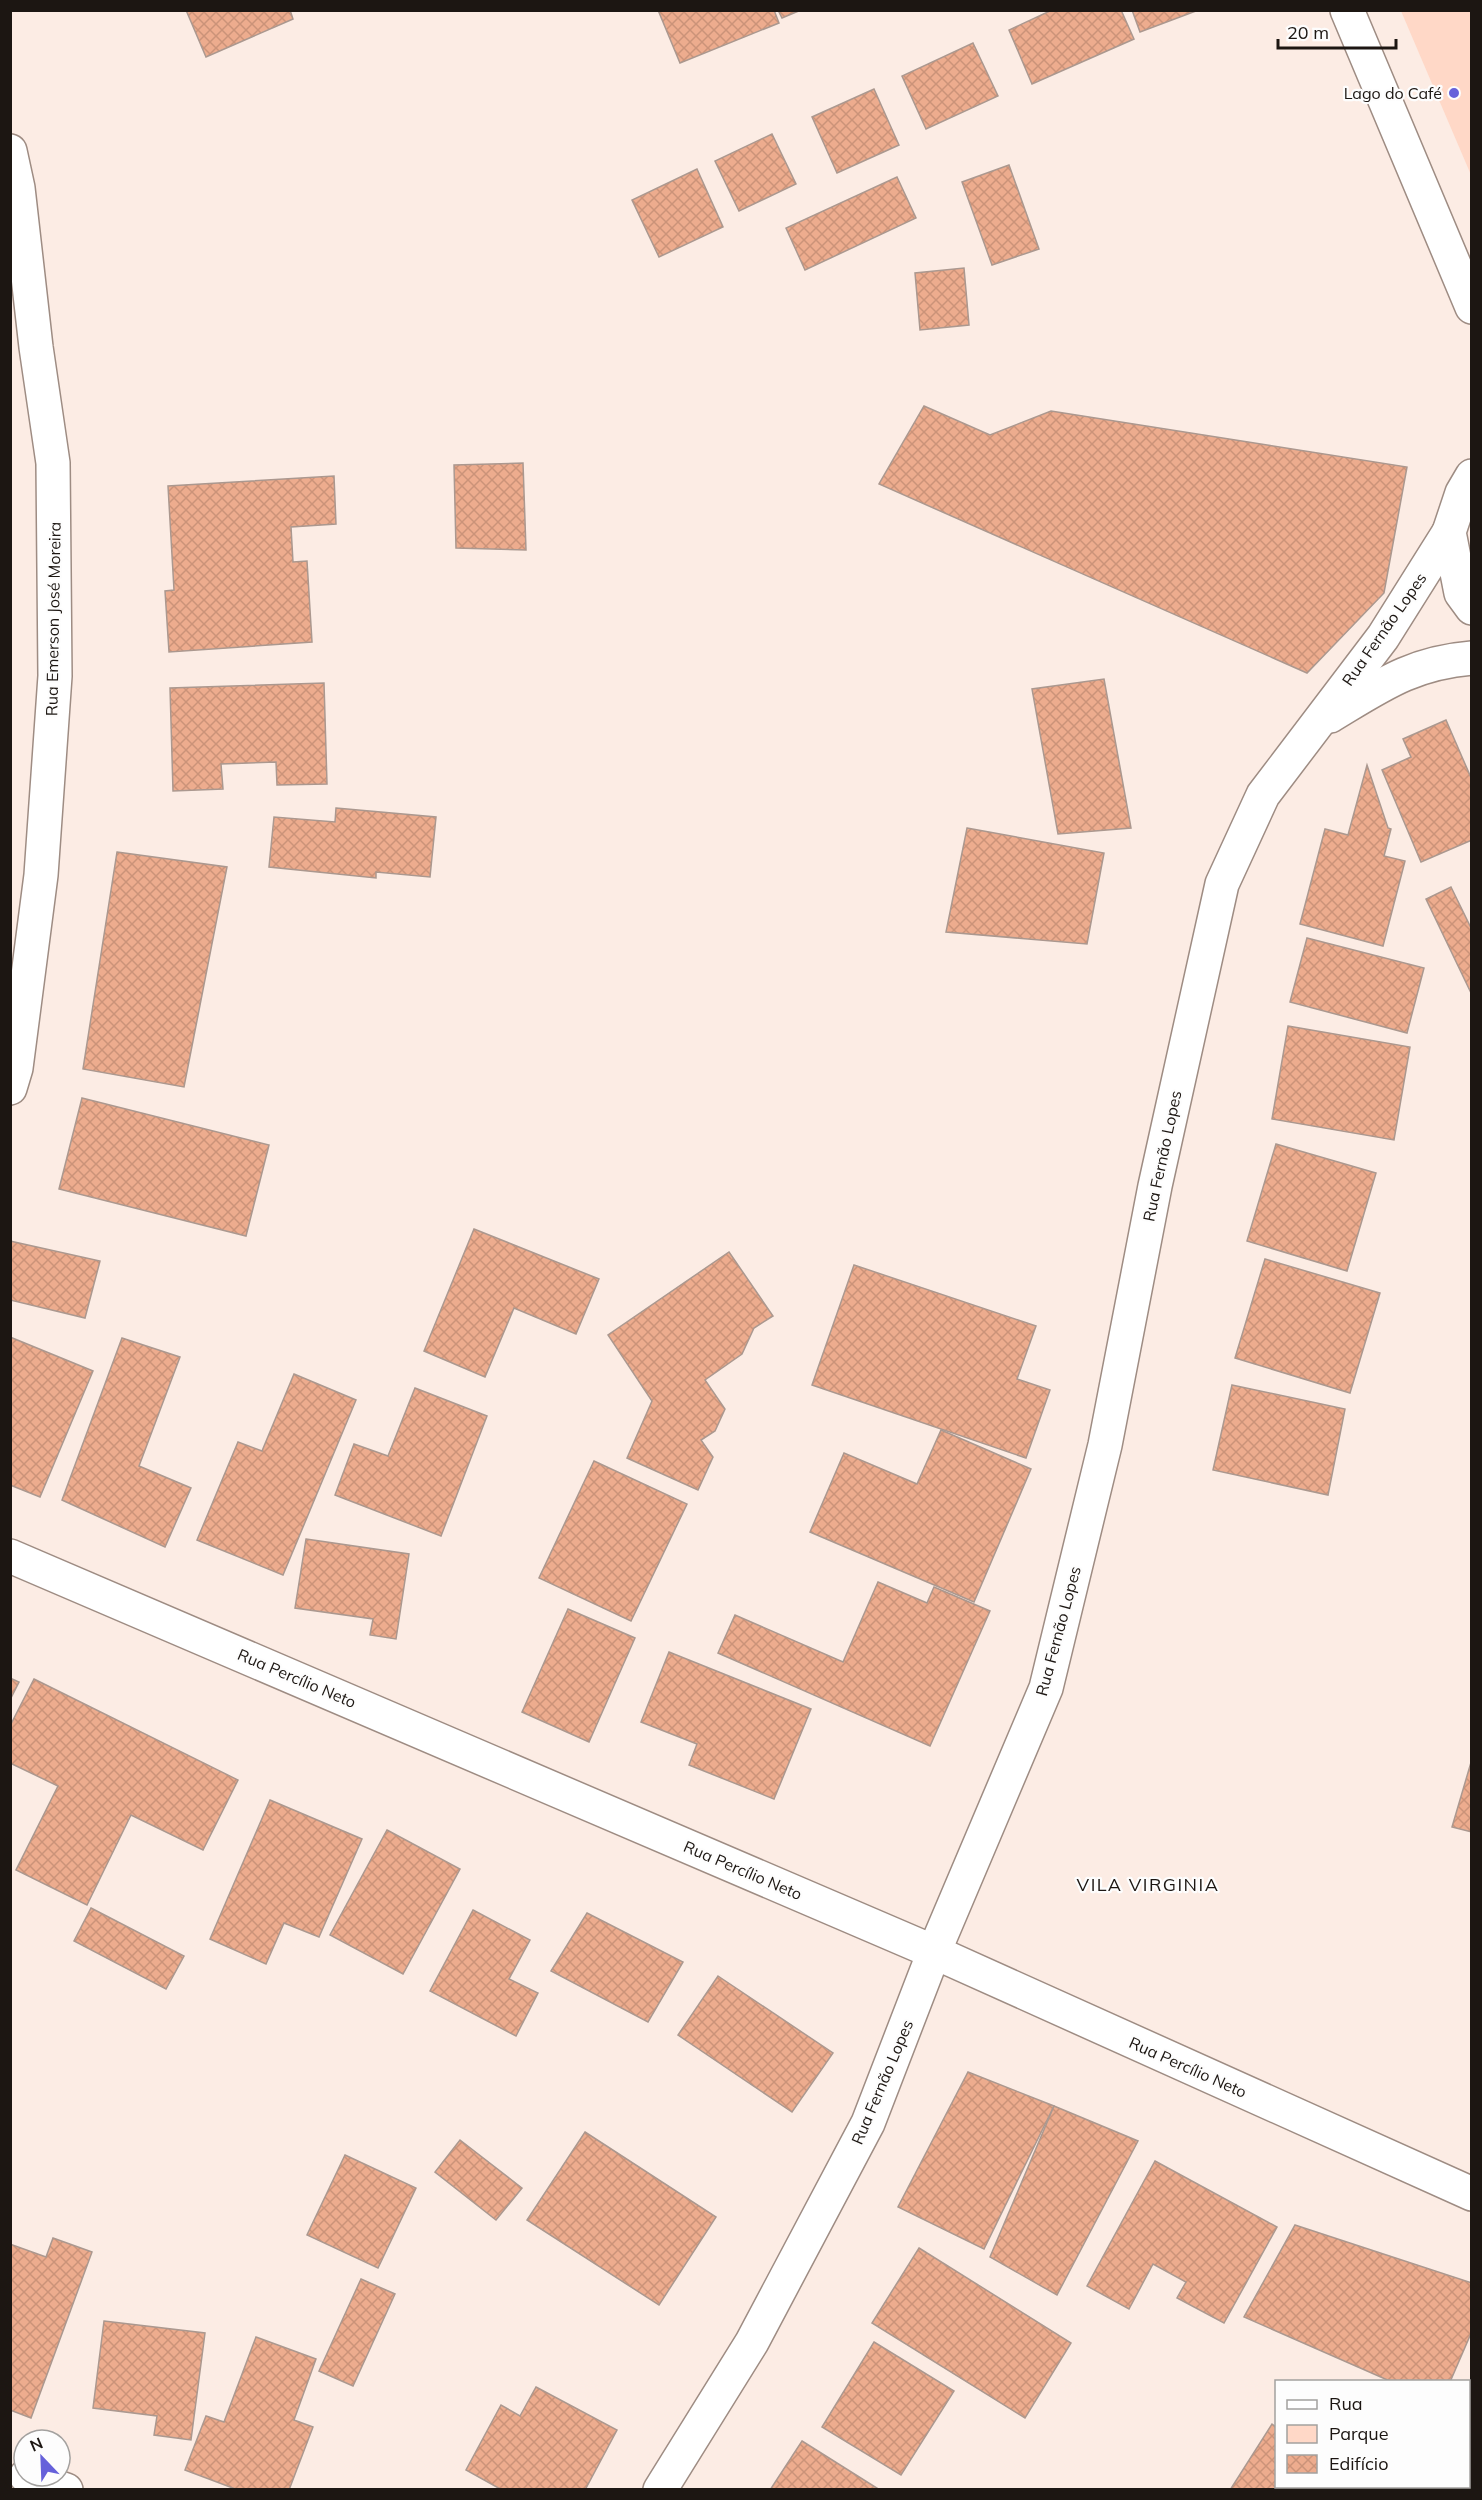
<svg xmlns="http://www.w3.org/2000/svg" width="1482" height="2500" viewBox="0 0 1482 2500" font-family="Mulish,sans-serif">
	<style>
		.green { fill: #ffd8c7 }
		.building { fill: url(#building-cross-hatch); stroke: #ab988f; stroke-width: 1.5 }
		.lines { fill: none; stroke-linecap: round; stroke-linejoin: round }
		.minor-casing { stroke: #9e8c83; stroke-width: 36 }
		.tertiary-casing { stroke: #9e8c83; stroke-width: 36 }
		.secondary-casing { stroke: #9e8c83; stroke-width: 36 }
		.minor { stroke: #fff; stroke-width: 33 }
		.tertiary { stroke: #fff; stroke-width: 33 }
		.secondary { stroke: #fff; stroke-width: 33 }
		.poi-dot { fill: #6661da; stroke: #fdfdfd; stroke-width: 2 }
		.labels { text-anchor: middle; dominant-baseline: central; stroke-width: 4.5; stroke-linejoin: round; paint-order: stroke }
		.poi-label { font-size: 16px; fill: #1c1612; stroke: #fdfdfd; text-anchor: end }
		.street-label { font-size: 16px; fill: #1c1612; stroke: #fdfdfd }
		.neighbourhood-label { font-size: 18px; letter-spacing: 1.5px; fill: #1c1612; stroke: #fdfdfd }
	</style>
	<defs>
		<pattern id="building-cross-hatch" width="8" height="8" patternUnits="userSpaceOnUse" patternTransform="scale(1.5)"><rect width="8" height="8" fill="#edac8e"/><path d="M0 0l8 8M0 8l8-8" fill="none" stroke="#cb9379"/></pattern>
	</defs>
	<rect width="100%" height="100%" fill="#fcece4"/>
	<polygon class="green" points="1401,11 1471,11 1471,175"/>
	<g class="building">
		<polygon points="186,10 290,10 293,19 206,57"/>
		<polygon points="658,10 774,10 779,23 680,63"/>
		<polygon points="778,10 801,10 782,18"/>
		<polygon points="1052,10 1121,10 1134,39 1032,84 1009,30"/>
		<polygon points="1132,10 1196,10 1196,11 1140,32"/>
		<polygon points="973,43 998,96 926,129 902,76"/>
		<polygon points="874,89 899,145 837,173 812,117"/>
		<polygon points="772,134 796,184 739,211 715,161"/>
		<polygon points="1009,165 1039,249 992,265 962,182"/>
		<polygon points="697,169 723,227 659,257 632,200"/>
		<polygon points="897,177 916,218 805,270 786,228"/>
		<polygon points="964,268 969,325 920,330 915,273"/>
		<polygon points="924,406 990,435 1051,411 1407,467 1384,593 1307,673 879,484"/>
		<polygon points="523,463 526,550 456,548 454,465"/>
		<polygon points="334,476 336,524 291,527 293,562 307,561 312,642 169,652 165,591 174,590 168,486"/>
		<polygon points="1104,679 1131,828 1058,834 1032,689"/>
		<polygon points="324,683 327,784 277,785 276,762 221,764 223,789 173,791 170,688"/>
		<polygon points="1446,720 1472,780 1472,840 1421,862 1382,770 1411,757 1403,739"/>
		<polygon points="1367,765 1388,828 1391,829 1384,856 1405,861 1383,946 1300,924 1325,829 1348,835"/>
		<polygon points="336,808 436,817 430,877 376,872 376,878 269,867 274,817 335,822"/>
		<polygon points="967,828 1104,853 1087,944 946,932"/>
		<polygon points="117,852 227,867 184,1087 83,1069"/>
		<polygon points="1451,887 1472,930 1472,995 1426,899"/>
		<polygon points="1307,938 1424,968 1407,1033 1290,1002"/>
		<polygon points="1288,1026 1410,1047 1394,1140 1272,1119"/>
		<polygon points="82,1098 269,1145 246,1236 59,1189"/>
		<polygon points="1276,1144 1376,1173 1347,1271 1247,1241"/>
		<polygon points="474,1229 599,1279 576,1334 514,1308 485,1377 424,1351"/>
		<polygon points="10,1241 100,1261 85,1318 10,1300"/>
		<polygon points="729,1252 773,1316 754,1328 742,1354 705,1380 725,1409 715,1431 701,1440 713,1457 698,1490 627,1458 652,1401 608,1335"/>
		<polygon points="1265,1259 1380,1293 1350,1393 1235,1358"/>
		<polygon points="854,1265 1036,1326 1017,1379 1050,1390 1026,1458 812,1385"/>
		<polygon points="10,1337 93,1371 40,1497 10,1485"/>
		<polygon points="122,1338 180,1357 139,1466 191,1488 165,1547 62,1500"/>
		<polygon points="294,1374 356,1400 283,1575 197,1540 238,1442 262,1451"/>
		<polygon points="1232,1385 1345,1409 1328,1495 1213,1470"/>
		<polygon points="415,1388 487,1416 441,1536 335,1495 354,1444 388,1456"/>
		<polygon points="941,1430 1031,1469 974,1602 810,1532 844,1453 917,1484"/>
		<polygon points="594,1461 687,1504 631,1621 539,1578"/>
		<polygon points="306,1539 409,1554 396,1639 370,1635 373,1619 295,1608"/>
		<polygon points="878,1582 927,1603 934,1587 990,1611 930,1746 718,1653 735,1615 843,1662"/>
		<polygon points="568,1609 635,1638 589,1742 522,1712"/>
		<polygon points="669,1652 811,1709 774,1799 689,1765 697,1744 641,1722"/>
		<polygon points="10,1678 19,1682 10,1700"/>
		<polygon points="34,1679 238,1780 203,1850 131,1815 87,1905 16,1870 58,1786 10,1763 10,1726"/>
		<polygon points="1472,1759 1472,1832 1452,1827"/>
		<polygon points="270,1800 362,1839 319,1937 284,1923 266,1964 210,1939"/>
		<polygon points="387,1830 460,1869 403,1974 330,1935"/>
		<polygon points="91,1908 184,1956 166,1989 74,1941"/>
		<polygon points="473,1910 530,1940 509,1979 538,1993 516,2036 430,1991"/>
		<polygon points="587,1913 683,1962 648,2022 551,1971"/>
		<polygon points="718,1976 833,2053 792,2112 678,2035"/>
		<polygon points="968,2072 1054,2106 984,2249 898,2207"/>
		<polygon points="1054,2106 1138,2141 1057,2295 990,2257"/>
		<polygon points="585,2132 716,2217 659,2305 527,2220"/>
		<polygon points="460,2140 522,2188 496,2220 435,2172"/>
		<polygon points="345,2155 416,2188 378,2268 307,2235"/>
		<polygon points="1155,2161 1277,2227 1224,2323 1177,2298 1186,2282 1153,2264 1129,2309 1087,2286"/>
		<polygon points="1295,2225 1472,2283 1472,2331 1450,2382 1392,2382 1244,2317"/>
		<polygon points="53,2238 92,2252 31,2418 10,2410 10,2244 46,2257"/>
		<polygon points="919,2248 1071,2343 1025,2418 872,2323"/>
		<polygon points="361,2279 395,2294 353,2386 319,2371"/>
		<polygon points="104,2321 205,2333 191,2440 154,2435 157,2416 93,2408"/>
		<polygon points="256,2337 316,2359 294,2420 313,2427 289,2490 238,2490 185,2470 206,2416 224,2422"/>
		<polygon points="874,2342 954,2391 901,2475 822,2427"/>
		<polygon points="536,2387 617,2430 585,2490 502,2490 466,2470 501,2405 520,2416"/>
		<polygon points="1272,2424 1276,2427 1276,2486 1369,2486 1374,2490 1230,2490"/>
		<polygon points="802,2441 880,2490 770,2490"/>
	</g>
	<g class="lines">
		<defs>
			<g id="minor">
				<polyline points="10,151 18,188 36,347 53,463 55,676 41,875 16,1068 10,1088"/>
				<polyline points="1472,476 1462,493 1449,532 1461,593 1472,608"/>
				<path d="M1330,716C1380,686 1411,663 1472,658"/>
				<polyline points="1468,2461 1472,2455"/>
				<polyline points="26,2476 66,2490"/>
				<polyline points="660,2490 752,2342 868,2123 934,1952 1046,1688 1105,1445 1155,1186 1222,884 1263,795 1383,637 1449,532"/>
				<polyline points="1454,2490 1456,2486"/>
			</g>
			<polyline id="tertiary" points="1347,10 1472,307"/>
			<polyline id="secondary" points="10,1556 934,1952 1472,2194"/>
		</defs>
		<use href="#minor" class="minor-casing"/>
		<use href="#tertiary" class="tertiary-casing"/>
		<use href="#secondary" class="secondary-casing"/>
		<use href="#minor" class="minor"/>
		<use href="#tertiary" class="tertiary"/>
		<use href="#secondary" class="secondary"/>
	</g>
	<circle class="poi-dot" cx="1454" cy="93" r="6"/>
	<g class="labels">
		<g class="poi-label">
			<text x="1442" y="93">Lago do Café</text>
		</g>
		<g class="street-label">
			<text transform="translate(53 619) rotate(-89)">Rua Emerson José Moreira</text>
			<text transform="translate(1384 629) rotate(-55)">Rua Fernão Lopes</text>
			<text transform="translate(1162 1156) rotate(-78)">Rua Fernão Lopes</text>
			<text transform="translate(1058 1631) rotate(-75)">Rua Fernão Lopes</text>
			<text transform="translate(297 1678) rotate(23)">Rua Percílio Neto</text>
			<text transform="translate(743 1870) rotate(23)">Rua Percílio Neto</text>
			<text transform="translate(1188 2067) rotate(24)">Rua Percílio Neto</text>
			<text transform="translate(882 2082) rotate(-67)">Rua Fernão Lopes</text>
		</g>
		<g class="neighbourhood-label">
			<text x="1148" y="1884">VILA VIRGINIA</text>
		</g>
	</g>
	<rect width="1482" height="2500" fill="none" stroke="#1c1612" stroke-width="24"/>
	<rect x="1275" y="2380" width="195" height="108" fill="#fdfdfd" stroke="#a3a19f" stroke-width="1.5"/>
	<rect x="1287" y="2400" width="30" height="9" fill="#ffffff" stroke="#a3a19f" stroke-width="1.5"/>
	<text x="1329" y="2410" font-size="18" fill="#1c1612">Rua</text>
	<rect x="1287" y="2425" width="30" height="18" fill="#ffd8c7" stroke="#a3a19f" stroke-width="1.5"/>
	<text x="1329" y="2440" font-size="18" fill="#1c1612">Parque</text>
	<rect x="1287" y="2455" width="30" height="18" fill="url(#building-cross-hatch)" stroke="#a3a19f" stroke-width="1.5"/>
	<text x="1329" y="2470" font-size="18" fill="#1c1612">Edifício</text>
	<g transform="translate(42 2458) rotate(337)"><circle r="28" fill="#fdfdfd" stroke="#a3a19f" stroke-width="1.5"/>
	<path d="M0-4.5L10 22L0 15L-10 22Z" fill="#6661da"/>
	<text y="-9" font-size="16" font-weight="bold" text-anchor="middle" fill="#1c1612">N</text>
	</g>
	<path d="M1278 39v9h118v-9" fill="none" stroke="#1c1612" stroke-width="3"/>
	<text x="1287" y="39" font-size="18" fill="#1c1612" stroke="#fdfdfd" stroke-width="4.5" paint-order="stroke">20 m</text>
</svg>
